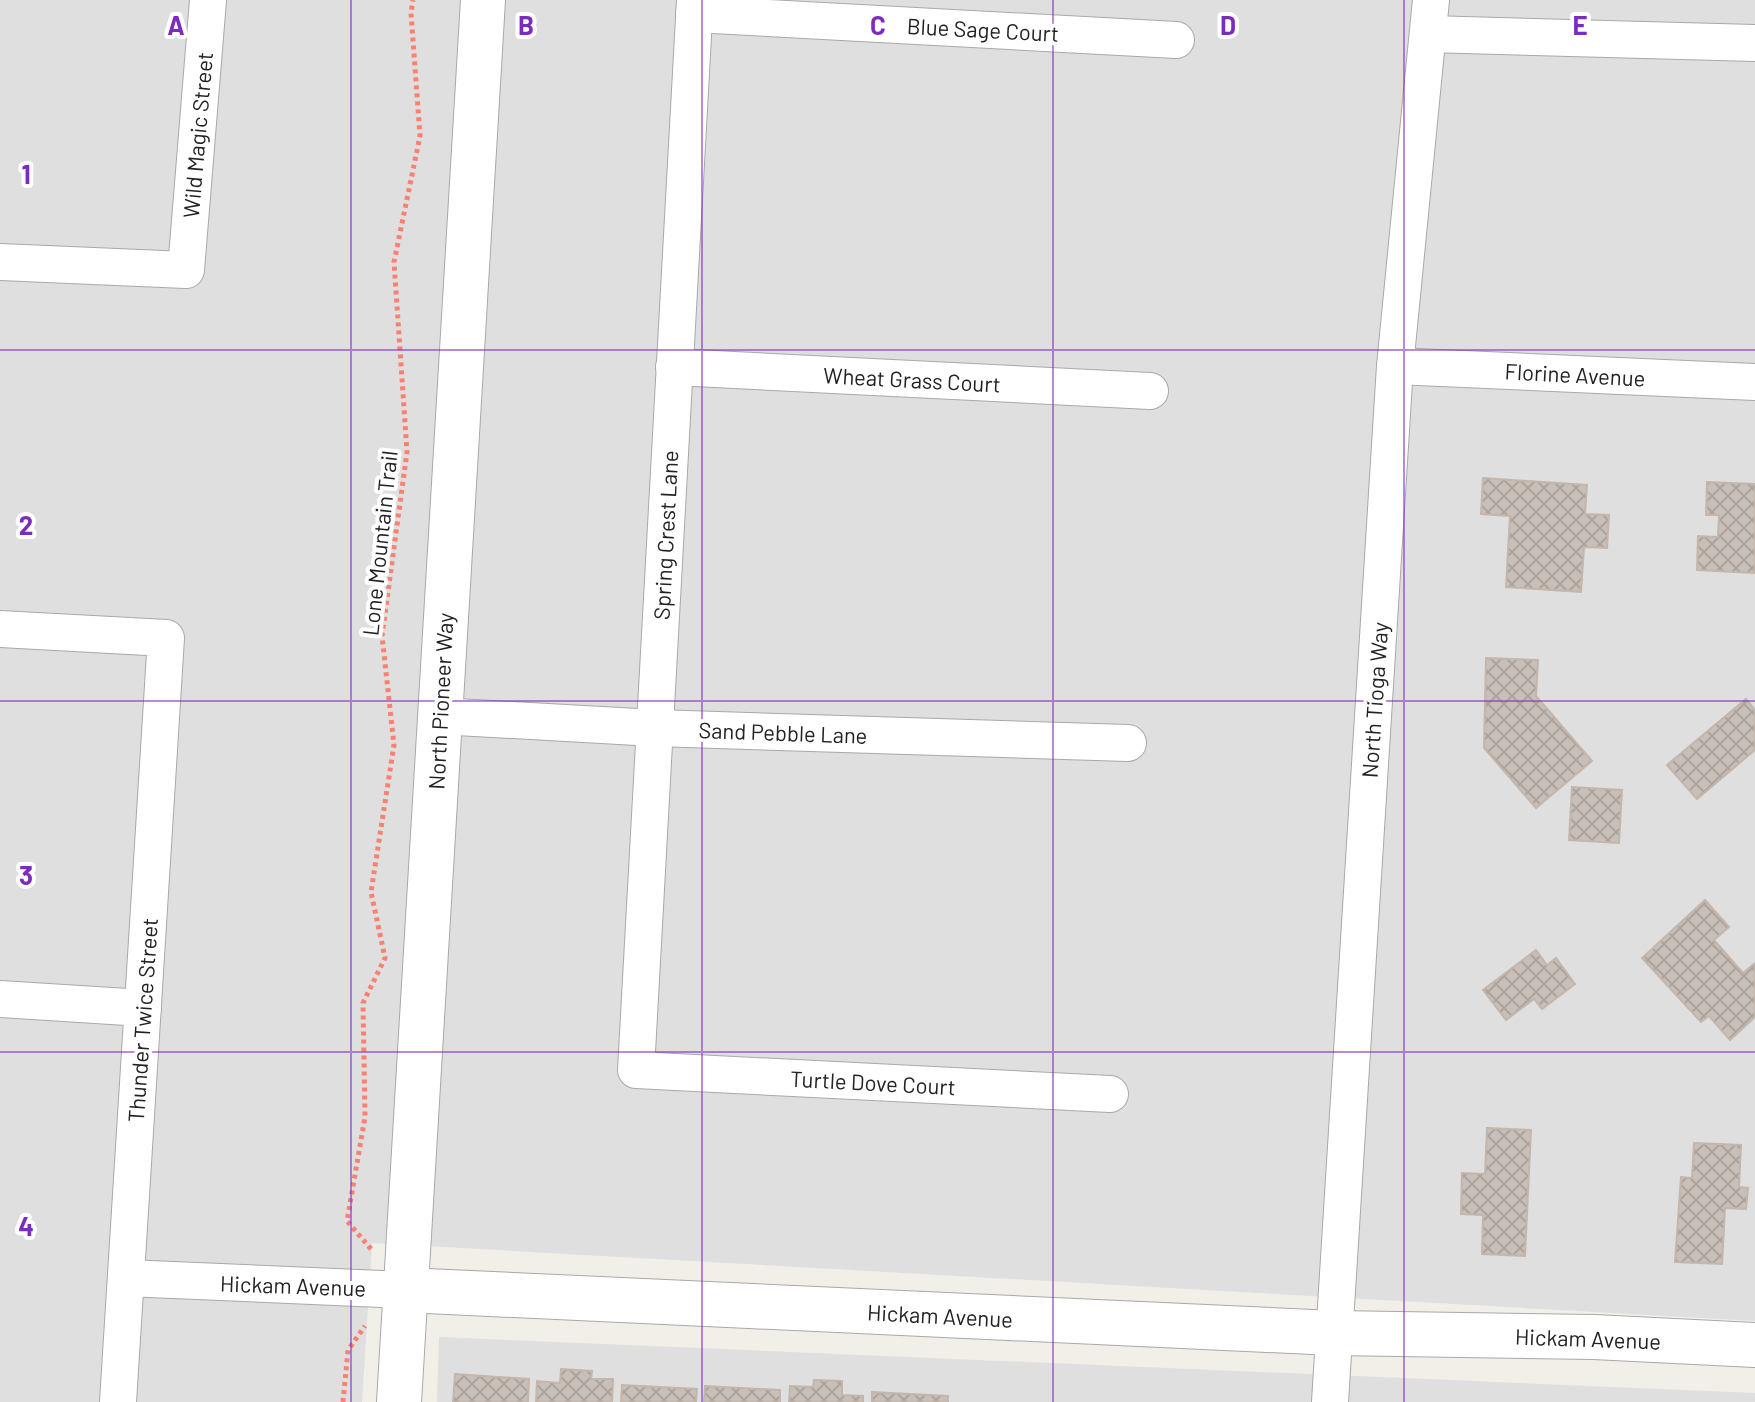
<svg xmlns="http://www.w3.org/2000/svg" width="1755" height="1402" viewBox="0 0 1755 1402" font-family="Barlow,sans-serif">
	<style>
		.residential { fill: #e0dfdf }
		.building { fill: url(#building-cross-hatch); stroke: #c4b6ab; stroke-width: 2 }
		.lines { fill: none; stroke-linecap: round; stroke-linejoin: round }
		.minor-casing { stroke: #a9a9a9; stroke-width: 38 }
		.tertiary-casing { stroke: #a9a9a9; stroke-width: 46 }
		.path { stroke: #fa8072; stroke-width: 5; stroke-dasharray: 4 4; stroke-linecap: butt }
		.minor { stroke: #fff; stroke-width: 36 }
		.tertiary { stroke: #fff; stroke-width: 44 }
		.grid { fill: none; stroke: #7b2cbf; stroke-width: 2; stroke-opacity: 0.55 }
		.labels { text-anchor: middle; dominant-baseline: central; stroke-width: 8; stroke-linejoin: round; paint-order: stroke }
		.street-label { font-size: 22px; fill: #222; stroke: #fff }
		.grid-label { font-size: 26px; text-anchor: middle; font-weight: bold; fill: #7b2cbf; stroke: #fff; stroke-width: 8; stroke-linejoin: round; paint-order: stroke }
	</style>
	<defs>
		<pattern id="building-cross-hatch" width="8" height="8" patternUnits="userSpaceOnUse" patternTransform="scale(2)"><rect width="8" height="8" fill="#c7bfb8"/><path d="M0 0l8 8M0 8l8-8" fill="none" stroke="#aba49e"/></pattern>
	</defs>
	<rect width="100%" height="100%" fill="#f2efe9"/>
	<g class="residential">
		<polygon points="0,0 1755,0 1755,1321 372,1243 362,1402 0,1402"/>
		<polygon points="439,1337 1755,1393 1755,1402 437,1402"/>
	</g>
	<g class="building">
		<polygon points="1483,478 1587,485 1585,514 1609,515 1607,548 1584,547 1581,592 1506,587 1510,516 1481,514"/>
		<polygon points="1707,482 1755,484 1755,573 1697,570 1698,536 1718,537 1719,515 1706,515"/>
		<polygon points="1486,658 1538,660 1536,696 1592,761 1536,808 1484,748"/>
		<polygon points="1746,699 1755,710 1755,750 1697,799 1667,765"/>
		<polygon points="1572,787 1622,790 1619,843 1569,840"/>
		<polygon points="1705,900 1729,927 1714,940 1743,973 1755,963 1755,1017 1730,1040 1709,1016 1701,1022 1642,958"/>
		<polygon points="1536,950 1547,965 1556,958 1575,984 1542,1009 1534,999 1506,1020 1483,990"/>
		<polygon points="1487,1128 1531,1130 1525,1256 1482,1254 1483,1215 1461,1214 1462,1173 1485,1174"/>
		<polygon points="1694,1143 1741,1145 1739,1187 1748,1188 1746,1209 1725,1208 1722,1264 1675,1262 1681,1177 1692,1178"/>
		<polygon points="561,1369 592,1371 591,1379 613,1379 612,1402 536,1402 537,1381 560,1383"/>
		<polygon points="455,1374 529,1379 528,1402 453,1402"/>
		<polygon points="814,1380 842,1381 842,1395 863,1396 863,1402 789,1402 790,1386 813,1387"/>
		<polygon points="622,1385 697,1389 696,1402 621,1402"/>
		<polygon points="705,1386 780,1390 780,1402 704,1402"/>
		<polygon points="872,1392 948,1396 948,1402 872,1402"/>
	</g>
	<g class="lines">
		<defs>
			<g id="minor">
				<polyline points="695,0 636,1070 1110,1094"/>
				<polyline points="694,14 1176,40"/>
				<polyline points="1428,34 1755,43"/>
				<polyline points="0,262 186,270 208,0"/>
				<polyline points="1395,366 1755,382"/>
				<polyline points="674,367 1150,391"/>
				<polyline points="0,629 166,638 118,1402"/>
				<polyline points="439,716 655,728 1128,743"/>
				<polyline points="0,999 143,1008"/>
				<polyline points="126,1278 405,1290"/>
				<polyline points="1330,1402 1395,366 1431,0"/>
			</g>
			<g id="tertiary">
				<polyline points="405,1290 1334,1333 1594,1337 1755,1345"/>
				<polyline points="399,1402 483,0"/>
			</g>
		</defs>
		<use href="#minor" class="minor-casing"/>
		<use href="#tertiary" class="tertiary-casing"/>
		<g class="path">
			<polyline points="371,1249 347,1221 365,1117 363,1003 385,958 371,892 394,745 382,636 407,452 394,262 420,136 411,13 413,0"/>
			<polyline points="343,1402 348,1350 365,1326"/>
		</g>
		<use href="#minor" class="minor"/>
		<use href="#tertiary" class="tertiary"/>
	</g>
	<path class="grid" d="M351,0V1402M702,0V1402M1053,0V1402M1404,0V1402M0,350H1755M0,701H1755M0,1052H1755"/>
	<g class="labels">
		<g class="street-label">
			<text transform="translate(983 29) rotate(3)">Blue Sage Court</text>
			<text transform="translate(197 135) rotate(-85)">Wild Magic Street</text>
			<text transform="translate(1575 374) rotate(3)">Florine Avenue</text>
			<text transform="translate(912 379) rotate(3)">Wheat Grass Court</text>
			<text transform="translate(665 535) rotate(-87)">Spring Crest Lane</text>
			<text transform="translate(379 543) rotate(-84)">Lone Mountain Trail</text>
			<text transform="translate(1374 700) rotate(-86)">North Tioga Way</text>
			<text transform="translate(440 701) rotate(-87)">North Pioneer Way</text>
			<text transform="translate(783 732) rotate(2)">Sand Pebble Lane</text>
			<text transform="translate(142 1020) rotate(-86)">Thunder Twice Street</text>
			<text transform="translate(873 1082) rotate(3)">Turtle Dove Court</text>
			<text transform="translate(293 1285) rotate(2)">Hickam Avenue</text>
			<text transform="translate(940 1315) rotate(3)">Hickam Avenue</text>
			<text transform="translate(1588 1338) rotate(2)">Hickam Avenue</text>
		</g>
	</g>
	<g class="grid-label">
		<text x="176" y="35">A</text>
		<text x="526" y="35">B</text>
		<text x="878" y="35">C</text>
		<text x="1228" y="35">D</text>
		<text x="1580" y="35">E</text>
		<text x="26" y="184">1</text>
		<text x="26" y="535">2</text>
		<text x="26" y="885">3</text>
		<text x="26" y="1236">4</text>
	</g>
</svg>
